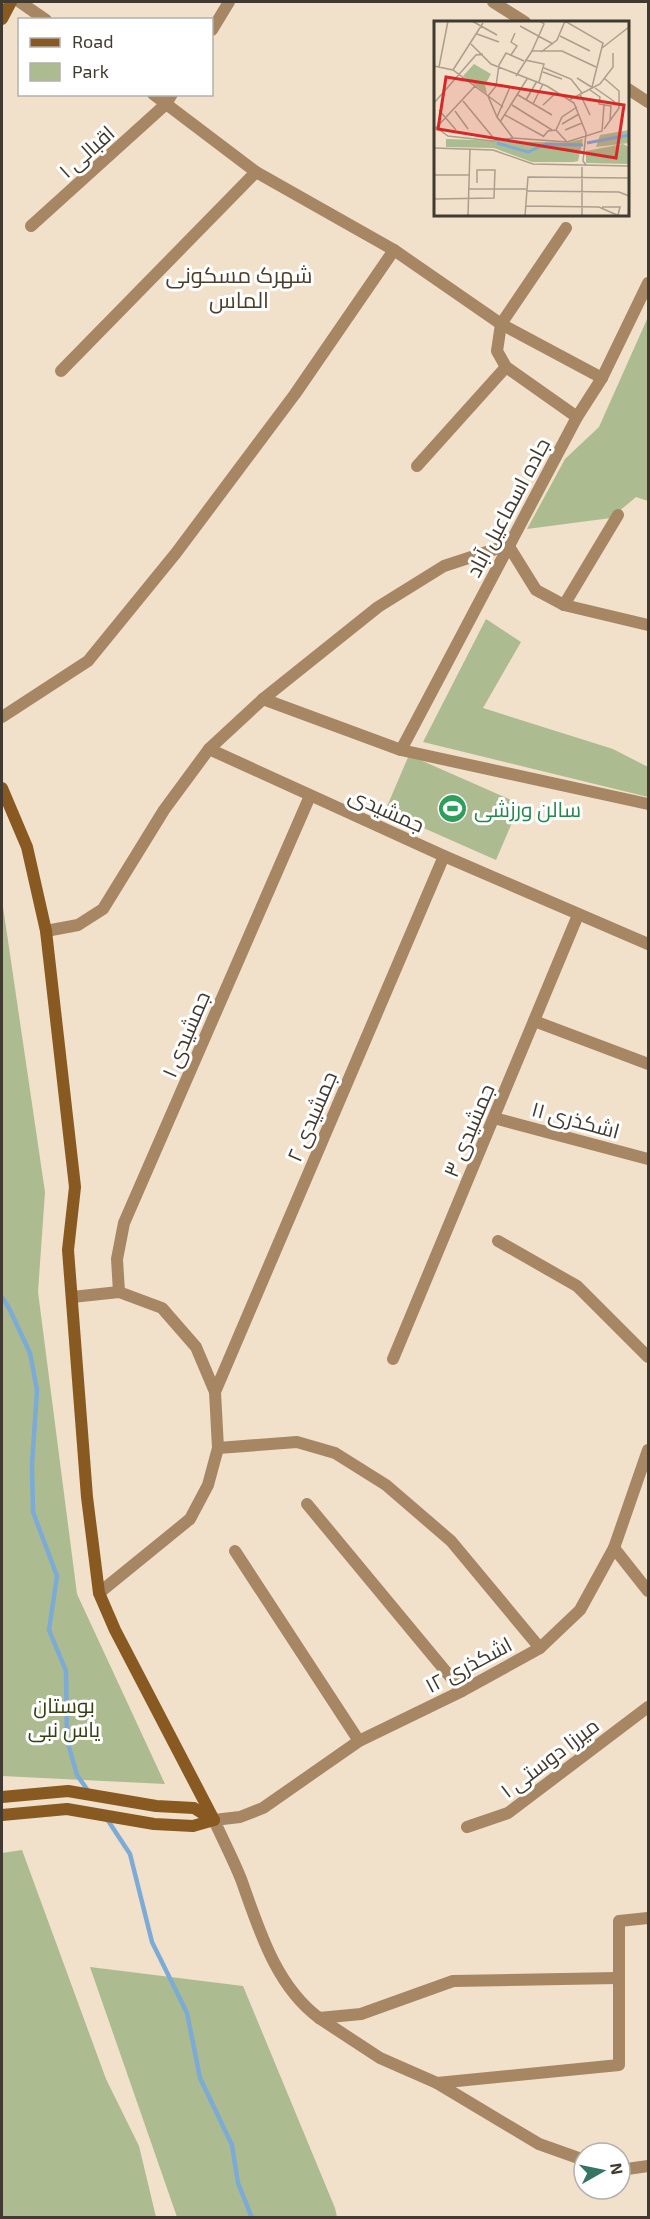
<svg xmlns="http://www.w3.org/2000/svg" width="650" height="2219" viewBox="0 0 650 2219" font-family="'Exo 2',Cairo,sans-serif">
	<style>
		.green { fill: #adbb90 }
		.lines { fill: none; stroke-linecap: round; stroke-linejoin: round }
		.stream { stroke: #7cabd5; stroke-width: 4.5 }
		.street { stroke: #a78664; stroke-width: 12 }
		.secondary { stroke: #885920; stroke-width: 12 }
		.labels { text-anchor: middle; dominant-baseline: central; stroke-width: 6; stroke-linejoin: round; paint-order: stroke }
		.street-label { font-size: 21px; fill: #403a31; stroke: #fff }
		.leisure-label { font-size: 21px; fill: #27864d; stroke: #fff; text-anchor: start }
		.park-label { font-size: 21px; fill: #343f14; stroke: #fff }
		.neighbourhood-label { font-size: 22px; fill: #4b3e2c; stroke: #fff }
		.inset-river { fill: none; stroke: #7cabd5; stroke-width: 3 }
		.inset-road { fill: none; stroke: #aa9e8d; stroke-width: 1.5 }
		.view { fill: #d62828; fill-opacity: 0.15; stroke: #d62828; stroke-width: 3 }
		.inset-edge { fill: none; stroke: #403a31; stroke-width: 3 }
	</style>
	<rect width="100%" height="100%" fill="#f1e1cb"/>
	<g class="green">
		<polygon points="648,317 648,501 636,497 611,518 527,529 565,459 599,427"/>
		<polygon points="486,619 521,642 483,708 613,749 648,767 648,797 423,742"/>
		<polygon points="409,755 520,804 496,860 385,811"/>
		<polygon points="2,900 45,1192 38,1292 77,1594 165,1784 2,1776"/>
		<polygon points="22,1850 106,2079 139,2146 156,2217 2,2217 2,1853"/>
		<polygon points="90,1967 243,1986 335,2208 337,2217 177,2217"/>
	</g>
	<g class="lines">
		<g class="stream">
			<polyline points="2,1297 9,1308 30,1353 37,1390 32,1464 33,1512 57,1576 49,1630 66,1671 67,1740 77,1775 89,1792"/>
			<polyline points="107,1819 130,1854 152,1942 187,2013 200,2078 232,2145 238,2183 252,2218"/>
		</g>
		<g class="street">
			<polyline points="20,2 46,20"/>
			<polyline points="493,2 525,22"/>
			<polyline points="212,30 229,2"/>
			<polyline points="628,89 648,102"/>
			<polyline points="153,94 256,172 394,250 501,324 602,378"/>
			<polyline points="31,226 166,104 172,94"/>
			<polyline points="566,228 501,324 497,351 506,367 577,417"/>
			<polyline points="61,371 256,172"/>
			<polyline points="417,466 506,367"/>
			<polyline points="564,605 618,515"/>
			<polyline points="263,699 401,750 648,804"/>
			<polyline points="2,717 88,661 176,553 295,394 394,250"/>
			<polyline points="209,749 444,856 648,944"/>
			<polyline points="401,750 577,417 602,378 648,283"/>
			<polyline points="46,931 78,925 103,909 164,810 209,749 263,699 378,607 444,566 508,545 536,590 564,605 648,625"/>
			<polyline points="534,1021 648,1064"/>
			<polyline points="494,1118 648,1159"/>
			<polyline points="498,1241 577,1286 648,1357"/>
			<polyline points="119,1292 117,1259 124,1223 310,796"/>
			<polyline points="72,1297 119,1292 162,1308 196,1347 215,1392 218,1448 208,1485 190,1519 99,1593"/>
			<polyline points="393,1359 578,915"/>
			<polyline points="215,1392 444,856"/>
			<polyline points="218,1448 297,1442 335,1453 386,1485 451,1541 540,1648"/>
			<polyline points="307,1504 462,1691"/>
			<polyline points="614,1548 648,1591"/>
			<polyline points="235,1551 359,1741"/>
			<polyline points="467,1827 508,1813 648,1707"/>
			<path d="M617,1978L453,1981L361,2014L319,2018C275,1985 259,1929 241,1879C233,1859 223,1840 214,1820L240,1817L263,1808L359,1741L462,1691L540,1648L580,1610L614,1548L648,1450"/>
			<polyline points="319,2018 380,2058 437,2083 539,2144 584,2160"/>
			<polyline points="437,2083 619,2065 619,1921 648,1918"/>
			<polyline points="620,2170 648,2166"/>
		</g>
		<g class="secondary">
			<polyline points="2,19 11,2"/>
			<polyline points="2,788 27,847 46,931 75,1187 68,1250 87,1497 99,1593 115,1630 214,1820"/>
			<polyline points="2,1797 68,1791 156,1806 194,1808 213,1820"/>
			<polyline points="2,1815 67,1809 154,1824 193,1826 214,1820"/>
		</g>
	</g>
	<defs>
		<symbol id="stadium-disc" viewBox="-11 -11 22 22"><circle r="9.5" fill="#2e9e5b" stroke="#fff"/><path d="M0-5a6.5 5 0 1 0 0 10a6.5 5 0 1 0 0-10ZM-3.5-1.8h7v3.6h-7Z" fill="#fff"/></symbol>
	</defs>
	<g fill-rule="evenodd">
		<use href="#stadium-disc" x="436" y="792" width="33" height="33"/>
	</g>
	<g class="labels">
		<g class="street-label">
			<text transform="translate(86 151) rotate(-42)">اقبالی ۱</text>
			<text transform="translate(507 507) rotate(-62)">جاده اسماعیل آباد</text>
			<text transform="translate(387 809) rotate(24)">جمشیدی</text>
			<text transform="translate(185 1034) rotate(-67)">جمشیدی ۱</text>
			<text transform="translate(311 1116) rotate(-67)">جمشیدی ۲</text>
			<text transform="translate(576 1119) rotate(15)">اشکذری ۱۱</text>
			<text transform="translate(468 1130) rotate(-67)">جمشیدی ۳</text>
			<text transform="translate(468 1664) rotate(-28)">اشکذری ۱۲</text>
			<text transform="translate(549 1757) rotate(-37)">میرزا دوستی ۱</text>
		</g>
		<g class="leisure-label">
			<text x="474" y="808">سالن ورزشی</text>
		</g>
		<g class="park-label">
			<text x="64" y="1704">بوستان<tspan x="64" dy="24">یاس نبی</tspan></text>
		</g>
		<g class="neighbourhood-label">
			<text x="239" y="274">شهرک مسکونی<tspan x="239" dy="25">الماس</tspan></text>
		</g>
	</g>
	<g transform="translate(434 21)">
		<rect width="195" height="195" fill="#f1e1cb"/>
		<path d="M40,43L57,53L51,64L53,73L29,55ZM195,109V122L162,126L166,114ZM12,118L132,122L149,118L144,140L139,141H98L60,127L12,126ZM189,123L195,126V143L152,142V130Z" fill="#adbb90"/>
		<path class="inset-river" d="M63,122L94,131L112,123L149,124M153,122L195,114"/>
		<path class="inset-road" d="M38,0L63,14M86,5L119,23M43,13L65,21M126,15L156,30M37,23L57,43L113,65L140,82L152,112L149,140L152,144M168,27L195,6M98,30H128L162,46M98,30L110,3L106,0M107,31L123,19L131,0L169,22L158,66M77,34L83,25L77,21L81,12M91,39L110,43L105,61M0,45L19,49L69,86M5,46L14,0M110,47L137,58L148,72M19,49L49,2M109,51L128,58M82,55L98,30M143,57L159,67M161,67L181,81M156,69L166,76L165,83L177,85L176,99M146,73L156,94M84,74L118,94M92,79L103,60M135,79L166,63L179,46V32M29,80L62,120M0,82L42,34L49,33M99,83L109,63M78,84L118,109M109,84L123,71M5,89L22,109M21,90L34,108M71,94L109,115M63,96L76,66M66,101L93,58M128,103L145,93M3,107L14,115L59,120L79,117L133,121L168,110L170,84M170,108L185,87V70L170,57M0,109L41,65M122,109L128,96L143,86M131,109L148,102M109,116L114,110L122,109L133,121M79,117L63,96L54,75L62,65L65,44L72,32L90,40M0,127L59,129L99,143L195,145M0,154H35M35,168H92M92,170L185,171L195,175M0,178L60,177L61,149H43V162M92,185L165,186L185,195M168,186H186L184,194M34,195L36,128M91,195L94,156L195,157M148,195V146"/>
		<path class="view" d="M12,56L190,84L182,137L4,108Z"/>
		<rect width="195" height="195" class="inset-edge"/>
	</g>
	<rect width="650" height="2219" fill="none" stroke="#403a31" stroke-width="6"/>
	<rect x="18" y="18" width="195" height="78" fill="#ffffff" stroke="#b3b0ad" stroke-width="1.5"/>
	<rect x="30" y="38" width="30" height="9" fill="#885920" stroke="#b3b0ad" stroke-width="1.5"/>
	<text x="72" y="48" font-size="18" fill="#403a31">Road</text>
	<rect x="30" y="63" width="30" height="18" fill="#adbb90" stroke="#b3b0ad" stroke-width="1.5"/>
	<text x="72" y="78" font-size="18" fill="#403a31">Park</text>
	<g transform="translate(602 2171) rotate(81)"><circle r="28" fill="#ffffff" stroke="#b3b0ad" stroke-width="1.5"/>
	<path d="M0-4.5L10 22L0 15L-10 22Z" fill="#347564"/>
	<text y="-9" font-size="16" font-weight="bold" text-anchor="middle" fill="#403a31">N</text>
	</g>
</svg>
